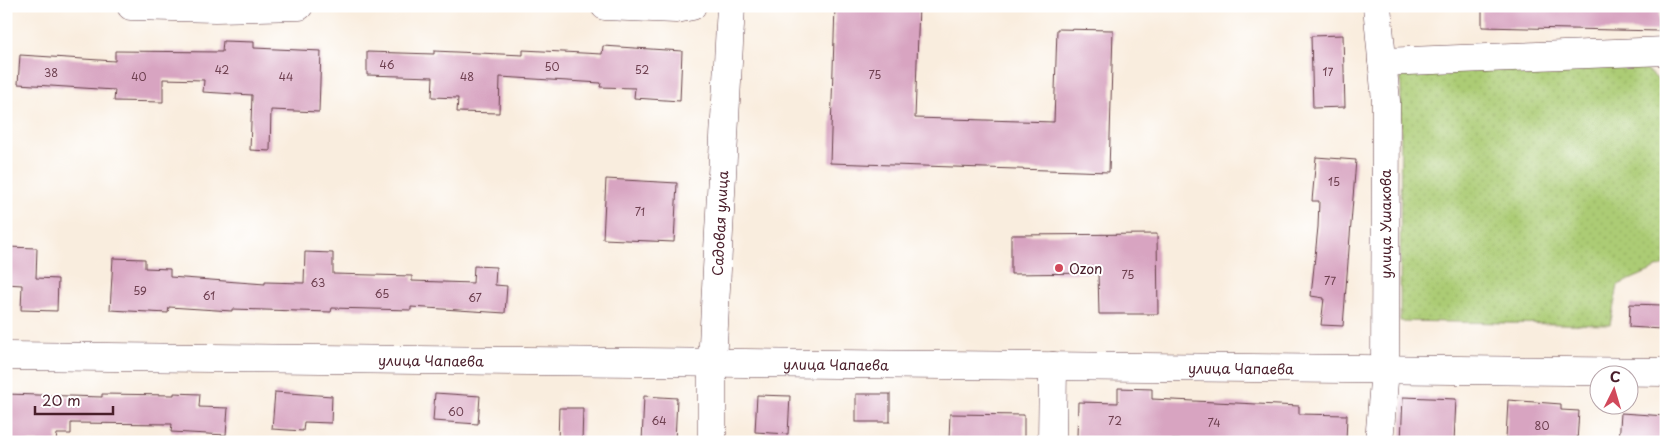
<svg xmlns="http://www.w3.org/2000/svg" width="1672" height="448" viewBox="0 0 1672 448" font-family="'Playpen Sans',sans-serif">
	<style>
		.park { fill: url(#park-dots); stroke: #7b7650 }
		.building { fill: #d8a4c1 }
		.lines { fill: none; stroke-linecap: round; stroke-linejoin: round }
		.minor-casing { stroke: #643e46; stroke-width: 29 }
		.minor { stroke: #fff; stroke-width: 28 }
		.poi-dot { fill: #d1495b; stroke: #fff; stroke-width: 2 }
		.labels { text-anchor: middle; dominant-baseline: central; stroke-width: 4; stroke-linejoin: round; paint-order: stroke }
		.number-label { font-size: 11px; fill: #6e4050 }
		.street-label { font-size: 14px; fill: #4a1f2b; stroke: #fff }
		.poi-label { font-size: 14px; fill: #4a1f2b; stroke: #fff; text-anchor: start }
	</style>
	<defs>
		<pattern id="park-dots" width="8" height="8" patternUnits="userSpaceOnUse" patternTransform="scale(1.25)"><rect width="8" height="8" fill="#accc74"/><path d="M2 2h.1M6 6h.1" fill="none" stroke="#96af65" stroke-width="1.8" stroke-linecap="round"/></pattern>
	</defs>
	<rect width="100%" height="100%" fill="#fff"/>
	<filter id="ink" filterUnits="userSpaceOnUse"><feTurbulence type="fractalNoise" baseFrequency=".02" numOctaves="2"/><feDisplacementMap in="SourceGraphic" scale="10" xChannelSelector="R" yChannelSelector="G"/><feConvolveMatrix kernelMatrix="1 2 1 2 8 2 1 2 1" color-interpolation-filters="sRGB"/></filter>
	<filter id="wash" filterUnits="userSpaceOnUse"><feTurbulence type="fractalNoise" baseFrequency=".0096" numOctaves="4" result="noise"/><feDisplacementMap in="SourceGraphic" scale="20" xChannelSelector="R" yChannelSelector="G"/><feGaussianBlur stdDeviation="1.12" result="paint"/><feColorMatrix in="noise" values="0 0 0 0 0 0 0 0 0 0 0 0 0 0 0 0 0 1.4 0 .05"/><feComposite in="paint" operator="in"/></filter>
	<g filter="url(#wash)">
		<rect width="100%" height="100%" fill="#f9edde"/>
		<polygon class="park" points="1638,63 1666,86 1666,264 1618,285 1610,325 1400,321 1401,71"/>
		<g id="blocks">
			<g class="building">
				<polygon points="835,6 919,6 915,118 1054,122 1057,29 1113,30 1109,172 830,163"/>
				<polygon points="1482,6 1659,6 1659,31 1482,27"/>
				<polygon points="1343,35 1345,107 1313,108 1311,36"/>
				<polygon points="223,41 254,42 254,48 321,51 319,112 271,110 270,151 250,150 252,95 203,92 204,80 163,79 163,102 114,101 115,90 18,84 20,55 115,61 115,51 222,52"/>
				<polygon points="603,46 682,51 680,101 634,98 635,88 600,87 601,83 500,77 499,113 457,112 458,98 432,97 433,77 367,75 367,52 434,54 434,51 523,55 523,50 602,54"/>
				<polygon points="1316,157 1356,160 1343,326 1321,325 1324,298 1311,296 1318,227 1319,201 1312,201"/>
				<polygon points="606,179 677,183 674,242 603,239"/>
				<polygon points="1157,234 1158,314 1099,314 1098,273 1011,274 1011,235"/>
				<polygon points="6,247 37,248 36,278 58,279 57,311 21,310 22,285 6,284"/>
				<polygon points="305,252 333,253 333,274 412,276 412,281 473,283 474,266 496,267 495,285 507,286 505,313 411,307 411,310 332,308 331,312 232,309 232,311 169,307 168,313 110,310 113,258 145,259 145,268 170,269 170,277 265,284 265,282 304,283"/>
				<polygon points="1630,304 1662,305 1661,329 1629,327"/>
				<polygon points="1118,388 1152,389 1152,399 1299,406 1299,414 1347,415 1346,442 1180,442 1180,440 1077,437 1078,402 1118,403"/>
				<polygon points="275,392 332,396 331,423 304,422 303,431 272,429"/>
				<polygon points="174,393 200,394 199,407 228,408 226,435 171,432 172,424 71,423 71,434 57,434 56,442 6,442 6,394 102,397 102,394 174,395"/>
				<polygon points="435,393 480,396 478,424 433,421"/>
				<rect x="856" y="394" width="34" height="28"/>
				<polygon points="757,395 790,396 788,434 755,432"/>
				<polygon points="644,396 677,398 675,442 642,442"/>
				<polygon points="1403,397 1456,399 1454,442 1401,441"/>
				<polygon points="1508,400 1561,404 1561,410 1579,411 1577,442 1506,438"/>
				<polygon points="559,408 583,408 582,442 558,442"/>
				<polygon points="1621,413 1666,416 1666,442 1619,442"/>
				<polygon points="950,414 1024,415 1024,440 949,439"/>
			</g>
		</g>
	</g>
	<g filter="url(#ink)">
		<use href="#blocks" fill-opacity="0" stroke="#643e46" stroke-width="1"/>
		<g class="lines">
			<defs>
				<g id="minor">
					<polyline points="131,6 215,8 299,6"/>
					<polyline points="605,6 676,9 692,6"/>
					<polyline points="1377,6 1386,101 1385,369 1379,442"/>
					<polyline points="1382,62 1666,51"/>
					<path id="s1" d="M6,356L1666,372"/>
					<path id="s2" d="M712,442V363L731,6"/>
					<polyline points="1052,442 1053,366"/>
				</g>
			</defs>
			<use href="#minor" class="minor-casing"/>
			<use href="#minor" class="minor"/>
		</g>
	</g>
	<circle class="poi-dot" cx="1059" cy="268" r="5"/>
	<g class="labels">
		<g class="number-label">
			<text x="387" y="64">46</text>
			<text x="552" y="66">50</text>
			<text x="222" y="69">42</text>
			<text x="642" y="69">52</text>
			<text x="1328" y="71">17</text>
			<text x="51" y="72">38</text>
			<text x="875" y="74">75</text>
			<text x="139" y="76">40</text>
			<text x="286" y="76">44</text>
			<text x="467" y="76">48</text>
			<text x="1334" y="181">15</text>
			<text x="640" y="211">71</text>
			<text x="1128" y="274">75</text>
			<text x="1330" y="280">77</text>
			<text x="318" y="282">63</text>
			<text x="140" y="290">59</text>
			<text x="382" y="293">65</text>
			<text x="209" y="295">61</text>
			<text x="475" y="297">67</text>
			<text x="456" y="411">60</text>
			<text x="659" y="420">64</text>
			<text x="1115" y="420">72</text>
			<text x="1214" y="422">74</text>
			<text x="1542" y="425">80</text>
		</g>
		<g class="street-label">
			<text stroke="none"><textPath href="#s2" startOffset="219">Садовая улица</textPath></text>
			<text transform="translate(1385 224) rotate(-90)">улица Ушакова</text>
			<text stroke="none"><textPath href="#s1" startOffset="425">улица Чапаева</textPath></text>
			<text stroke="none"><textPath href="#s1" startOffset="830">улица Чапаева</textPath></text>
			<text stroke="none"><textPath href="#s1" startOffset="1235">улица Чапаева</textPath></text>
		</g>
		<g class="poi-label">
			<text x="1069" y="268">Ozon</text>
		</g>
	</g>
	<rect width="1672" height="448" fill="none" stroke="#fff" stroke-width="25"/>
	<g transform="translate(1614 390) rotate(5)"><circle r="24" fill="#ffffff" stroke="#b7a5aa"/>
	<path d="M0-4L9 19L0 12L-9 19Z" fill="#d1495b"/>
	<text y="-8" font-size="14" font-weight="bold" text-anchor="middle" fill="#4a1f2b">С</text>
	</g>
	<path d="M35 406v8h78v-8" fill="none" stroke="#4a1f2b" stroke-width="2.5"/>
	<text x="42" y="406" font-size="15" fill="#4a1f2b" stroke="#ffffff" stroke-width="4" paint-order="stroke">20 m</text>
</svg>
